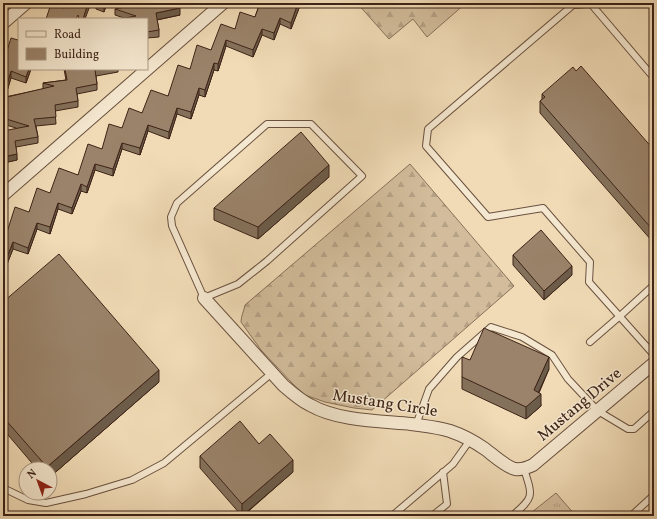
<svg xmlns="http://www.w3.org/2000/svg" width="657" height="519" viewBox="0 0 657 519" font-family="Vollkorn,serif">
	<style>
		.grass { fill: url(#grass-tufts); stroke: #887059 }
		.forest { fill: url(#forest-firs); stroke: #887059 }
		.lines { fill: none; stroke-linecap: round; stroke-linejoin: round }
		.lane-casing { stroke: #6a513f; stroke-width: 8 }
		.street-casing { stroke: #6a513f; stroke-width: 14 }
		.lane { stroke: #f5e8d0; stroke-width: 6 }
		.street { stroke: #f5e8d0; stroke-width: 12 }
		.wall { fill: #84715b; stroke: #3d2317 }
		.shaded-wall { fill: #6c5c4a; stroke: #3d2317 }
		.building { fill: #9a836a; stroke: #3d2317 }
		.labels { text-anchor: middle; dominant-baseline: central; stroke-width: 3; stroke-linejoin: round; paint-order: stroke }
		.street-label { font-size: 16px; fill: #3d2317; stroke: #f5e8d0 }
	</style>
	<defs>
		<pattern id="grass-tufts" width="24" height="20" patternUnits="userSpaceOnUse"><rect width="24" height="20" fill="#d2bc9b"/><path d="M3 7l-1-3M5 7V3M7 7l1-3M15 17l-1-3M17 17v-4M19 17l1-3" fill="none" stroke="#b5a185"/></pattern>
		<pattern id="forest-firs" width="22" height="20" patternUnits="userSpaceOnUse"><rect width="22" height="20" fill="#d2bc9b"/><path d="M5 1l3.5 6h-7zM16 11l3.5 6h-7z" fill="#b5a185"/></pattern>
	</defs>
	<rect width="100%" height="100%" fill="#f0dbb6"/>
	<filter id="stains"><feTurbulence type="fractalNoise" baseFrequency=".005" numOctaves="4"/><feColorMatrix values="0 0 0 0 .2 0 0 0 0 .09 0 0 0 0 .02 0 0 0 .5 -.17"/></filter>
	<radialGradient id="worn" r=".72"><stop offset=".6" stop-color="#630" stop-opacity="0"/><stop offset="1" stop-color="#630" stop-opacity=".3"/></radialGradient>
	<polygon class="grass" points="556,493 576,516 527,516"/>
	<g class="forest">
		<polygon points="357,3 466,3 427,37 413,19 389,39"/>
		<path d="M410,164L514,286L372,410L354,408L325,402L305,395L293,384L261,350L241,322C241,316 244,311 245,305Z"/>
	</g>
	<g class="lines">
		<defs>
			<g id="lane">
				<polyline points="654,78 591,4 573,5 428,129 426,146 488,217 543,208 590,262 589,282 654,355"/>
				<polygon points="267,124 311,124 362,176 267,261 238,284 204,298 172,226 171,217 177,203"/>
				<polyline points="590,342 620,316 654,285"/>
				<polyline points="416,425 429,389 457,357 491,327 522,337 552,355 568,379 598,411 628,429 634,429 654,411"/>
				<polyline points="3,488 28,500 46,503 86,494 132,480 164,463 272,373"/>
				<polyline points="392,516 453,464 470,440"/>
				<polyline points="432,516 447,504 443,472"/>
				<path d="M512,516C534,497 533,497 524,469"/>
				<polyline points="631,516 654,495"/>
			</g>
			<g id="street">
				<polyline points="3,23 26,3"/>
				<polyline points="3,195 223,3"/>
				<path d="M204,298L283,385C291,392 300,400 310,405C338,421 379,421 411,424C424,426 437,427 450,431C462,435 475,442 485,449C493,455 506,467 515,469C522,470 527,468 533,465L654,363"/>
			</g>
		</defs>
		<use href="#lane" class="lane-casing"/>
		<use href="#street" class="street-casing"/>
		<use href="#lane" class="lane"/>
		<use href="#street" class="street"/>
	</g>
	<g class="wall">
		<polygon points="95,3 107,3 104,12 96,9"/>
		<polygon points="260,3 301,3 291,29 280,24 274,40 262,35 253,57 226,46 218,71 214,70 205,97 199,95 191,119 177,114 169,139 148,131 140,155 122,149 113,176 95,170 87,193 81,191 72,214 58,209 50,234 37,229 28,254 13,249 3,274 3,231 7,232 29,212 50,193 78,175 102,149 122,128 142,113 168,96 190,69 211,50 235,29 255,17"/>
		<polygon points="115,9 180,15 157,20 159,30 159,37 147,38 147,19 124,18 115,15"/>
		<polygon points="18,40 19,69 31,69 26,83 11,78 5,97 43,89 43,83 66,80 64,69 118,69 118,72 96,76 97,84 97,90 77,94 78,101 78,107 55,111 56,124 36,126 38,137 38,143 16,147 17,160 3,163 16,128 3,124 3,59 4,60"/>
		<polygon points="542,94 654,150 654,240 652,241 540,113 540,101 542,99"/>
		<polygon points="329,177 258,239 214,220 214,208"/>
		<polygon points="513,255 572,275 544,300 513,265"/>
		<polygon points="3,302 159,382 50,477 50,469 37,469 3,429"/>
		<polygon points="470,360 549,369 539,393 541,406 526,419 462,389 462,377"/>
		<polygon points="259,444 293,472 243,516 242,516 200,468 200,456"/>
	</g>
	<g class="shaded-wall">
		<polygon points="88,3 91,3 85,19 83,19"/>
		<polygon points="105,3 107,3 104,12 104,5"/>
		<polygon points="298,3 301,3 291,29 291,23"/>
		<polygon points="180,8 180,15 156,20 156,13"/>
		<polygon points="280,18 280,24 274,40 274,33"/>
		<polygon points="262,29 262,35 253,57 253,50"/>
		<polygon points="226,40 226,46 218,71 218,64"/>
		<polygon points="214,63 214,70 205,97 205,90"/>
		<polygon points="29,69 31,69 26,83 26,77"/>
		<polygon points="11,71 11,78 3,104 3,97"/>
		<polygon points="199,88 199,95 191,119 191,112"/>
		<polygon points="177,108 177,114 169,139 169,132"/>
		<polygon points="148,125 148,131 140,155 140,148"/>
		<polygon points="122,143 122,149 113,176 113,169"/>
		<polygon points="17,154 17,160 3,163 3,157"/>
		<polygon points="95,164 95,170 87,193 87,187"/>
		<polygon points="329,165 329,177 258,239 258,227"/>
		<polygon points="81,184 81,191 72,214 72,208"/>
		<polygon points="58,203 58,209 50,234 50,227"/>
		<polygon points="37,223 37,229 28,254 28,248"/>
		<polygon points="654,228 654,240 652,241 652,229"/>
		<polygon points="13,242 13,249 3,274 3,268"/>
		<polygon points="572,266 572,275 544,300 544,291"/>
		<polygon points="549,357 549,369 536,398 541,394 541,406 526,419 526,407"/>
		<polygon points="159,370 159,382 50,477 50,469 47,469 47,467"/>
		<polygon points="293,460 293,472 242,516 242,504"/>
	</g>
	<g class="building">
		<polygon points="66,3 88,3 83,19 79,19 78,15 76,19 46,19 51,4 64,8"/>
		<polygon points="97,3 105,3 104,5"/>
		<polygon points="147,3 179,3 180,8 156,13 159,30 147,32 147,19 120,19 136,16 115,9"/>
		<polygon points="260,3 298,3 291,23 280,18 274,33 262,29 253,50 226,40 218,64 214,63 205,90 199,88 191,112 177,108 169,132 148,125 140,148 122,143 113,169 95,164 87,187 81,184 72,208 58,203 50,227 37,223 28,248 13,242 3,267 3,231 7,232 15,207 29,212 37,188 50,193 59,168 78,175 88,144 102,149 109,124 122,128 129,108 142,113 151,90 168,96 178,65 190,69 197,45 211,50 221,24 235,29 240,12 255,17"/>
		<polygon points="19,37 19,69 29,69 26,77 11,71 3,97 3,59 4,60 11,38 18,40"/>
		<polygon points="581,66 654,150 654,228 652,229 540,101 545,97 542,94 573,67 576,71"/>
		<polygon points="65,69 100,69 95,70 97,84 76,88 78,101 55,105 56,117 34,119 38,137 15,141 17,154 3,157 3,131 29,126 3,118 3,98 54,86 43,83 67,80"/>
		<polygon points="301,132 329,165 258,227 214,208"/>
		<polygon points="541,230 572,266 544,291 513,255"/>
		<polygon points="59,254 159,370 47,467 3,417 3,302"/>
		<polygon points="484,328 549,357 534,390 541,394 526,407 462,377 462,357 470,360"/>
		<polygon points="240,421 259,444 270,434 293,460 242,504 200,456"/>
	</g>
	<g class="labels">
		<g class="street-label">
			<text transform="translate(385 404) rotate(9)">Mustang Circle</text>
			<text transform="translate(580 405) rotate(-40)">Mustang Drive</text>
		</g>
	</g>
	<rect width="657" height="519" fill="none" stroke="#f0dbb6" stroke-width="16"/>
	<rect x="4" y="4" width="649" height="511" fill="none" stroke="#3d2317" stroke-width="2"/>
	<rect x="8" y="8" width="641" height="503" fill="none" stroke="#3d2317"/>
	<rect x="18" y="18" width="130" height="52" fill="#f5e8d0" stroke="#ab9986"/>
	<rect x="26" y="31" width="20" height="6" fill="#f5e8d0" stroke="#ab9986"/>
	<text x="54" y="38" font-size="12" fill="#3d2317">Road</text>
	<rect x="26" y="48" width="20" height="12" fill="#9a836a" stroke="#ab9986"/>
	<text x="54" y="58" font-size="12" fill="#3d2317">Building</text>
	<g transform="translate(38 481) rotate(319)"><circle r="19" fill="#f5e8d0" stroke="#ab9986"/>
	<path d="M0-3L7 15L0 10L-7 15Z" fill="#8f2418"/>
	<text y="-6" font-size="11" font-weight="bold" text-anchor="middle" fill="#3d2317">N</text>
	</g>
	<rect width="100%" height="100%" filter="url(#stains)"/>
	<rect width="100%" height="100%" fill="url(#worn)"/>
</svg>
